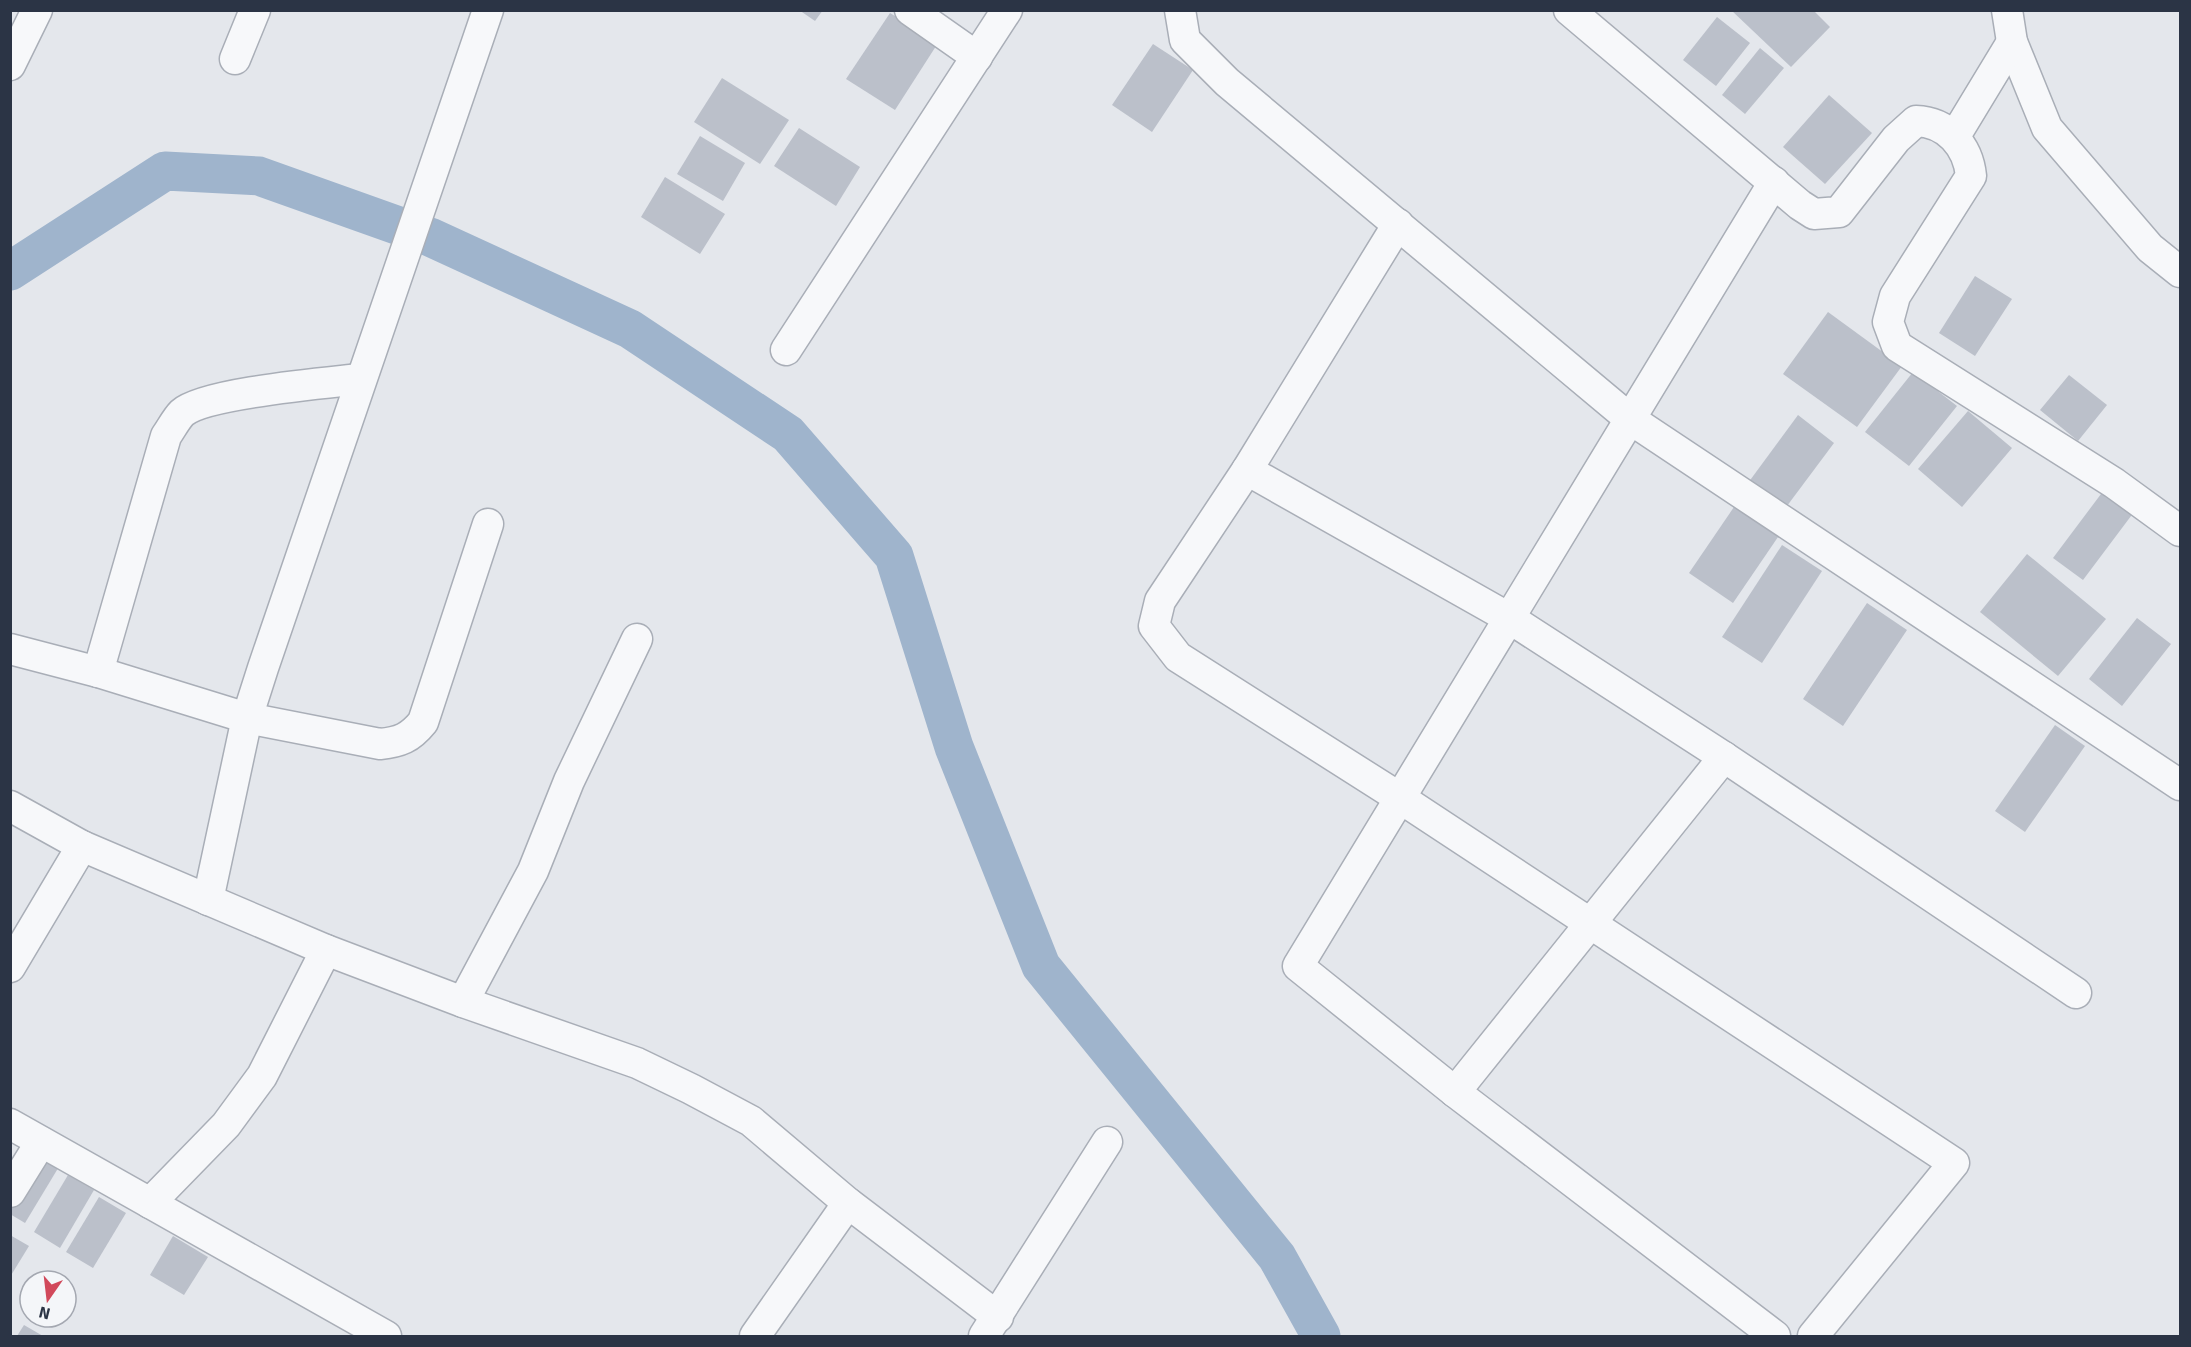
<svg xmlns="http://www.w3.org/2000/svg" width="2191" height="1347" viewBox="0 0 2191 1347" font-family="Signika,sans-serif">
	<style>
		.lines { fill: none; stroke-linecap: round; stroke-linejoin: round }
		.canal { stroke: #9fb4cc; stroke-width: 39 }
		.building { fill: #bbc0ca }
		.street-casing { stroke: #a9aeb7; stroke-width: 33 }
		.street { stroke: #f7f8fa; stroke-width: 30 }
	</style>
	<rect width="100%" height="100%" fill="#e4e7ec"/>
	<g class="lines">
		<polyline class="canal" points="10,271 165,171 259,176 430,237 630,329 788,434 894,556 954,747 1041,966 1277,1257 1321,1336"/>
	</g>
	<g class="building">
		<polygon points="799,10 823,10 815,21"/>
		<polygon points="1731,10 1813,10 1830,27 1791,67"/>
		<polygon points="890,13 938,43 895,110 846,79"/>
		<polygon points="1717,17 1750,43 1716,86 1683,60"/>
		<polygon points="1153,44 1193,70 1152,132 1112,105"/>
		<polygon points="1760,48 1784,68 1745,114 1722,95"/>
		<polygon points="722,78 789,120 760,164 694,122"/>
		<polygon points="1829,95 1872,133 1825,184 1783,147"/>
		<polygon points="799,128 860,167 836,206 774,166"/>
		<polygon points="700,136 745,163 723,201 677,174"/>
		<polygon points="665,177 725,214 700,254 641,217"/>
		<polygon points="1975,276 2012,299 1975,356 1939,333"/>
		<polygon points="1828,312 1902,366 1857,427 1783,374"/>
		<polygon points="1913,372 1957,406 1909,466 1865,432"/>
		<polygon points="2069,375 2107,405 2078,441 2040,410"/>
		<polygon points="1968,411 2012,448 1962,507 1918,469"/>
		<polygon points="1798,415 1834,443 1784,510 1748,483"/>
		<polygon points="2107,486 2137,508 2083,580 2053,558"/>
		<polygon points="1734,507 1778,537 1733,603 1689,573"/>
		<polygon points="1782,545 1822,571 1762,663 1722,637"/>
		<polygon points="2027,554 2106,619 2058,676 1980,612"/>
		<polygon points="1867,603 1907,630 1843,726 1803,699"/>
		<polygon points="2137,618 2171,644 2122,706 2089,679"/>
		<polygon points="2055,725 2085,746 2025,832 1995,811"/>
		<polygon points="39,1152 60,1165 25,1223 10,1214 10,1198"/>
		<polygon points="68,1175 94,1190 60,1248 34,1232"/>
		<polygon points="99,1197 126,1213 93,1268 66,1252"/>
		<polygon points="10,1235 29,1246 10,1277"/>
		<polygon points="173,1236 208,1257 184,1295 150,1275"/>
		<polygon points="24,1325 43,1336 17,1336"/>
	</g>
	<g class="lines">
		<defs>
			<g id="street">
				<polyline points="910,10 977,57"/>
				<polyline points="1180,10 1185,40 1227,82 1630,419 2180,785"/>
				<path d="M1569,10L1800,205L1814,214L1839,212L1896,139L1916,121C1947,122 1968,146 1971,176L1895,296L1888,322L1897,346L2114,483L2180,531"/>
				<polyline points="2007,10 2012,42 2047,128 2150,248 2180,272"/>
				<polyline points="235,59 255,10"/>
				<polyline points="10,65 37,10"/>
				<polyline points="1955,136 2012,42"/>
				<polyline points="1774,182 1298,966 1455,1092 1775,1336"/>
				<polyline points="1398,224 1247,470 1160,601 1154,626 1178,657 1400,798 1954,1163 1813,1336"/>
				<polyline points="786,350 1007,10"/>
				<polyline points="1247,470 1509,618 1724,757 2076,993"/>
				<path d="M10,649L98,672L247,718L380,744C400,742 410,738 423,722L488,524"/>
				<path d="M98,672L166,436C171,429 176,419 182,413C204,393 326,383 360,379"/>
				<polyline points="10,806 82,846 326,950 463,1002 637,1063 691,1089 751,1121 848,1203 998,1317"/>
				<polyline points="208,900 247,718 263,668 488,10"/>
				<polyline points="10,967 82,846"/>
				<polyline points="463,1002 533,871 569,781 637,639"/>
				<polyline points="1455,1092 1724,757"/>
				<polyline points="10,1124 386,1336"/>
				<polyline points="10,1192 41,1142"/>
				<polyline points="150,1203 226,1125 262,1076 326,950"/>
				<polyline points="755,1336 848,1203"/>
				<polyline points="984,1336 1107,1142"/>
			</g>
		</defs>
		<use href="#street" class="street-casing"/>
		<use href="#street" class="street"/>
	</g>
	<rect width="2191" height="1347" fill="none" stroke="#2b3445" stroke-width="24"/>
	<g transform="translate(48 1299) rotate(194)"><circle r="28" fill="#f4f6f9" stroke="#a4a8b1" stroke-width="1.5"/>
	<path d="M0-4.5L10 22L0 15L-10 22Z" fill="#d1495b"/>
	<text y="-9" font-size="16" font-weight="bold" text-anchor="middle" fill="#2b3445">N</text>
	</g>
</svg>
